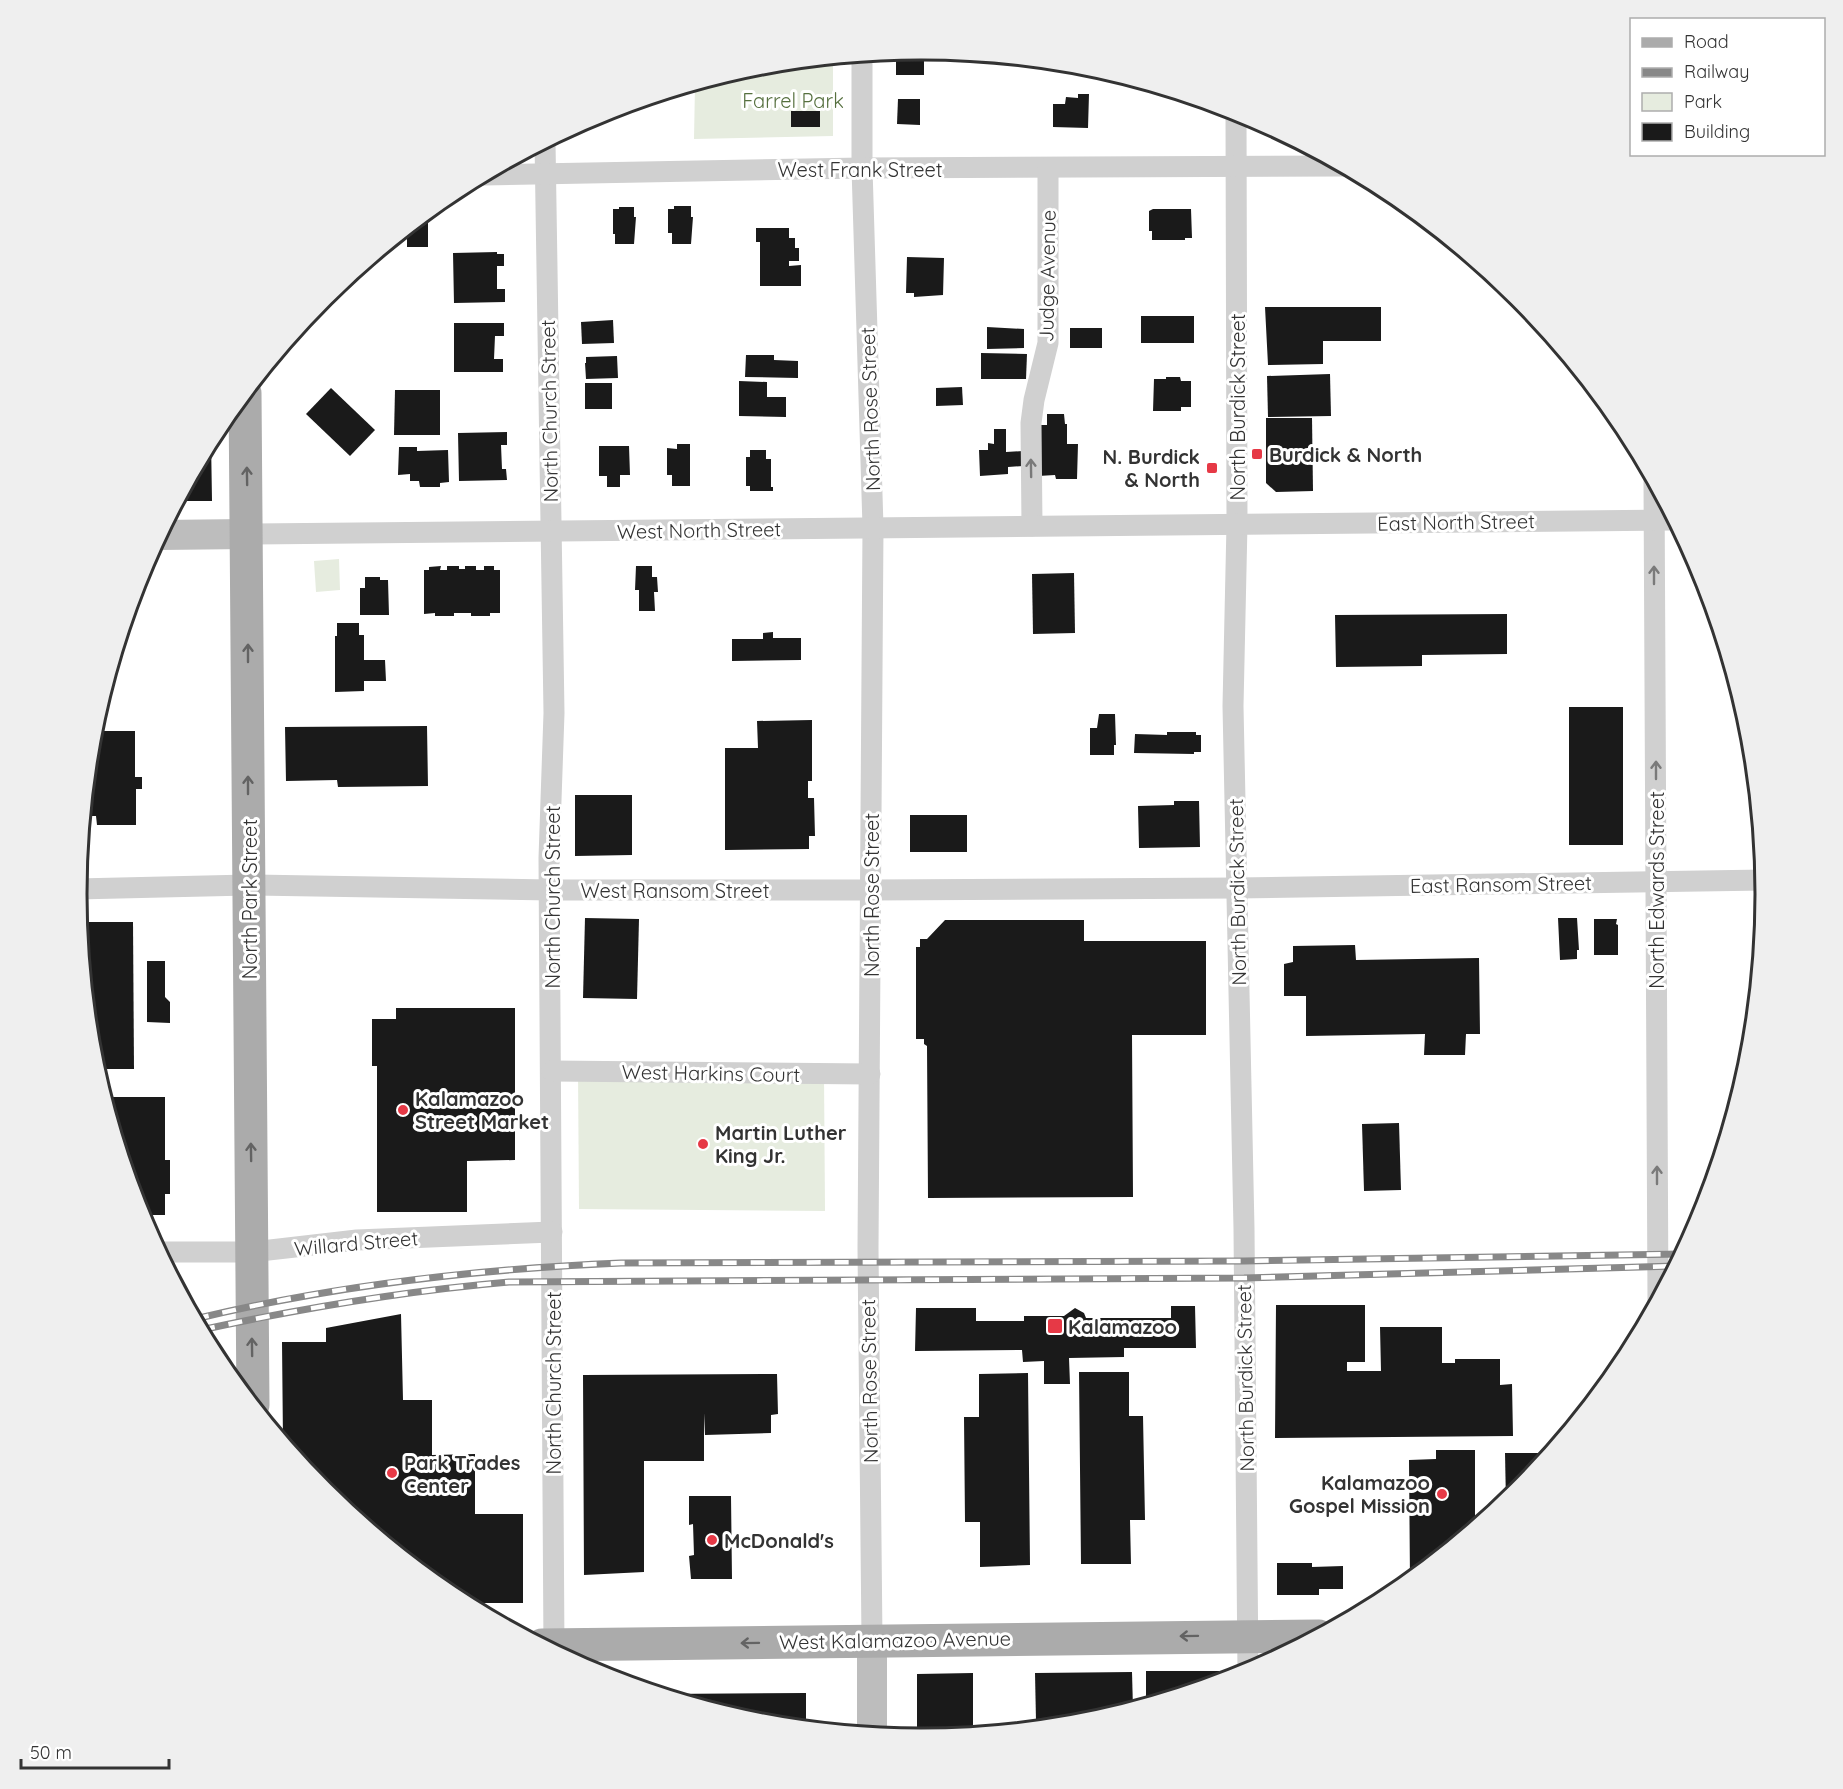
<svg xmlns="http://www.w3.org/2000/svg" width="1843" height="1789" viewBox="0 0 1843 1789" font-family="Quicksand,sans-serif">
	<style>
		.green { fill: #e6ecdf }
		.building { fill: #1a1a1a }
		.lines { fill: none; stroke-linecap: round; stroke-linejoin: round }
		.street { stroke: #d0d0d0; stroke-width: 21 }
		.secondary { stroke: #bdbdbd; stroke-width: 30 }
		.primary { stroke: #ababab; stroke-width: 33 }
		.rail-casing { stroke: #888; stroke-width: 7 }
		.rail { stroke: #fff; stroke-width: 4.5; stroke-dasharray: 14; stroke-linecap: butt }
		.oneway { stroke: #7a7a7a }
		.oneway2 { stroke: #636363 }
		.poi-dot { fill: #e63946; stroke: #fff; stroke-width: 2 }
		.labels { text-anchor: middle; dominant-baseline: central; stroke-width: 6; stroke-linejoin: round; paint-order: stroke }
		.park-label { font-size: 20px; fill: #56703f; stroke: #fff }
		.street-label { font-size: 20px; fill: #333; stroke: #fff }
		.poi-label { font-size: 20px; font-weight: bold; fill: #333; stroke: #fff; text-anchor: start }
		.rim { fill: none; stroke: #333; stroke-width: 3 }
	</style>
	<rect width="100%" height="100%" fill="#fff"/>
	<g class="green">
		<polygon points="833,58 833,136 694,139 695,85 757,66"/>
		<polygon points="339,559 340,590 316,592 314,561"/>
		<polygon points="578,1071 824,1074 825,1211 579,1209"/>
	</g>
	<g class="building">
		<rect x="896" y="59" width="28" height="16"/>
		<polygon points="1078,94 1089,94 1088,128 1053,127 1053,104 1065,104 1066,97 1078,98"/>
		<polygon points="898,99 920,99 920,125 897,124"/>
		<rect x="791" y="111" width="29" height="16"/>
		<polygon points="674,206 691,206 691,217 693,217 691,244 672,244 672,233 668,233 668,209 674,209"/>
		<polygon points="619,207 634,207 634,217 636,217 634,244 615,244 615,234 613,234 613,209 619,209"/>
		<polygon points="1153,209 1191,209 1192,238 1185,238 1185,240 1152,240 1152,231 1149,231 1149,211"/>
		<polygon points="426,213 428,213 428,247 407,247 407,229"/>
		<polygon points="756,228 789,228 789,238 795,238 795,248 799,248 799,261 789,261 789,266 801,265 801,286 760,286 760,242 756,242"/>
		<polygon points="497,252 497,254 504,254 504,266 497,266 497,289 505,289 505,302 454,303 453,253"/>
		<polygon points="907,257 944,258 943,295 914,297 914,293 906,293"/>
		<polygon points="1265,307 1381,307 1381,341 1323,341 1323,364 1268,365"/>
		<rect x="1141" y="316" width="53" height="27"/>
		<polygon points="613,320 614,343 582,344 581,322"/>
		<polygon points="454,323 504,323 504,336 495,336 494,359 503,359 503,372 454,372"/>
		<polygon points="987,327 1024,329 1024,348 987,349"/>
		<rect x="1070" y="328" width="32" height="20"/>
		<polygon points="981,353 1027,354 1026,379 981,379"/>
		<polygon points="746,355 774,355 774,360 798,361 798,378 745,377"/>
		<polygon points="617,356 618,378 586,379 585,363 586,363 586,357"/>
		<polygon points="1330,374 1331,416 1268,417 1267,376"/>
		<polygon points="1166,377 1180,377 1181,381 1191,381 1191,407 1181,407 1181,411 1153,411 1154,379 1166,379"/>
		<polygon points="739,381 767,382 767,397 786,397 786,417 739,416"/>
		<rect x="585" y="383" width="27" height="26"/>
		<polygon points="962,387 963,405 936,406 936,388"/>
		<polygon points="331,388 375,430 350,456 306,414"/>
		<polygon points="395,390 440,390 440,435 394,435"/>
		<polygon points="1047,414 1064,414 1065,424 1067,424 1067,444 1078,444 1077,479 1056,479 1055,475 1038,476 1038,425 1047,425"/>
		<polygon points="1266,418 1312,418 1313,491 1276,492 1266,483"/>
		<polygon points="994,429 1006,429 1006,452 1023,451 1023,466 1008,467 1008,474 980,476 979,450 988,450 988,443 994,444"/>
		<polygon points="507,432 507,445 501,445 502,469 506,469 507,480 459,481 458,433"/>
		<polygon points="211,439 212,501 178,501 182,494"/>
		<polygon points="677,444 690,444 690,486 672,486 672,475 667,475 667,448 677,449"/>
		<polygon points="599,446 629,446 630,475 620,475 620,487 607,487 607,476 599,476"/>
		<polygon points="399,447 417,447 417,451 448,450 449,482 440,483 440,487 420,487 419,481 410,481 410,474 398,475"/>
		<polygon points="750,450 766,450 766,459 771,459 771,487 773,487 773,491 750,491 750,486 746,486 746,457 750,457"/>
		<polygon points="441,566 440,570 447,570 447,566 459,566 459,569 465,569 465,566 476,566 476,570 484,570 484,566 494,566 494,570 500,570 500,613 490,613 490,616 471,616 471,613 454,613 454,616 435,616 435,613 424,614 424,570 429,570 429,567"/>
		<polygon points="636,566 652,566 652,577 657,577 658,592 654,592 655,611 639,611 639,590 635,590"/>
		<polygon points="1074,573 1075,633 1033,634 1032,574"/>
		<polygon points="365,577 380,577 380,580 388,580 389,615 360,615 360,588 365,588"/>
		<polygon points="1507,614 1507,654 1422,655 1422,666 1336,667 1335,615"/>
		<polygon points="337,623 359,623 359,635 364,635 364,660 385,660 386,681 364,681 364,691 335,692 335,636 337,636"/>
		<polygon points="773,632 773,638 801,638 801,660 732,661 732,639 763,639 763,633"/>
		<rect x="1569" y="707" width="54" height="138"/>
		<polygon points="1099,714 1115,714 1116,745 1114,745 1114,755 1090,755 1090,728 1097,728"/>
		<polygon points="812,720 812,781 808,781 808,798 814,798 815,836 809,836 809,849 725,850 725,748 758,748 757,721"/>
		<polygon points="427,726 428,786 338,787 337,780 286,781 285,727"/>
		<polygon points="94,731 135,731 135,777 142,777 142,789 136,789 136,825 97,825 96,816 84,816 91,750 94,750"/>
		<polygon points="1167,732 1196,732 1196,735 1201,735 1201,752 1194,752 1194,754 1134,753 1135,734 1167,735"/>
		<polygon points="575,795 632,795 632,855 575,856"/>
		<polygon points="1174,801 1199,801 1200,847 1139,848 1138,806 1174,805"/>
		<rect x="910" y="815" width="57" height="37"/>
		<polygon points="585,918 639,919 637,999 583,998"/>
		<polygon points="1558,918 1577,918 1579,950 1577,950 1577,959 1560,960"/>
		<polygon points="1594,919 1617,919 1616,924 1618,925 1618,955 1594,955"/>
		<polygon points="945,920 1084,920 1084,941 1206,941 1206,1035 1132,1035 1133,1197 928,1198 927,1046 924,1044 924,1039 916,1039 916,947 920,947 920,939 927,939"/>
		<polygon points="79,922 133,922 134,1069 96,1069 93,1059"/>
		<polygon points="1355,945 1356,960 1479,958 1480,1034 1466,1034 1465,1055 1424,1055 1425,1034 1306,1036 1306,996 1284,996 1284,964 1293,962 1293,946"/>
		<polygon points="147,961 165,961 165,997 170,1002 170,1023 147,1022"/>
		<polygon points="396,1008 515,1008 515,1160 467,1161 467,1212 377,1212 377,1066 372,1066 372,1019 396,1019"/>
		<polygon points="104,1097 165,1097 165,1160 170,1160 170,1194 165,1194 165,1215 140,1215"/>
		<polygon points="1399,1123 1401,1190 1364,1191 1362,1124"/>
		<polygon points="1276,1305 1365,1305 1365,1362 1347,1362 1347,1371 1381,1371 1380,1327 1442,1327 1442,1363 1455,1363 1455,1359 1500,1359 1500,1385 1512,1384 1513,1436 1275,1438"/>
		<polygon points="1171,1306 1195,1306 1196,1348 1124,1348 1124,1357 1069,1358 1070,1384 1044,1384 1044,1361 1023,1362 1022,1350 915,1351 916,1308 976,1308 976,1321 1024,1321 1024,1316 1064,1316 1075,1308 1084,1313 1086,1318 1171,1318"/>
		<polygon points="401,1314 403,1400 432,1400 432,1455 475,1454 475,1514 523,1514 523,1603 463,1603 452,1597 324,1492 283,1442 282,1342 326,1342 326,1328"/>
		<polygon points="1079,1372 1129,1372 1129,1416 1143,1416 1145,1520 1130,1520 1131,1564 1081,1564"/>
		<polygon points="1028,1373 1030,1565 980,1567 980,1522 965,1522 964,1417 979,1417 979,1374"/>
		<polygon points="777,1374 778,1414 771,1415 771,1433 705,1435 704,1413 704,1461 644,1461 644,1572 584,1575 583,1375"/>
		<polygon points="1436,1450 1475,1450 1475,1528 1410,1582 1409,1460 1436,1459"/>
		<polygon points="1505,1453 1551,1453 1519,1492 1506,1503"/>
		<polygon points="689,1496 731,1496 732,1579 691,1579 689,1556 694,1555 693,1524 689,1525"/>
		<polygon points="1277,1563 1312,1563 1312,1567 1343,1566 1343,1589 1319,1589 1319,1595 1277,1595"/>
		<polygon points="1146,1671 1219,1671 1219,1683 1146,1705"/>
		<polygon points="1132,1672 1133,1709 1096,1720 1036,1721 1035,1673"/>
		<polygon points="973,1673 973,1727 1036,1727 1036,1728 917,1739 917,1674"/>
		<polygon points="806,1693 806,1728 756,1723 661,1694"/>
	</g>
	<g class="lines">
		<g class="street">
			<polyline points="862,55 862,168 873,527 868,1248 872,1640"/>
			<polyline points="1236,111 1237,524 1233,706 1244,1229 1248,1674"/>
			<polyline points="545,142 554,713 549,858 554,1651"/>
			<polyline points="484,175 862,168 1343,166"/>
			<polyline points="1654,480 1658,1301"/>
			<polyline points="1032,526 1031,423 1034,400 1048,343 1048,168"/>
			<polyline points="247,534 1675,520"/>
			<polyline points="77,889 248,885 550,890 871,890 1237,888 1765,880"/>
			<polyline points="552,1071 870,1074"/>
			<polyline points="159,1252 252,1252 357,1240 552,1232"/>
		</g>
		<g class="secondary">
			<polyline points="160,535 247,534"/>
			<polyline points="872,1640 872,1735"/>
		</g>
		<g class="primary">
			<polyline points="245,393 253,1405"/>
			<polyline points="542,1645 1319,1636"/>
		</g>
		<defs>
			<g id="rail">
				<path d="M195,1319C335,1285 478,1269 621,1263L1244,1261L1683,1254"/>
				<path d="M201,1330C303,1308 405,1291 509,1282L1244,1278L1676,1266"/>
			</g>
		</defs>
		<use href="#rail" class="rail-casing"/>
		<use href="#rail" class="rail"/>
	</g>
	<defs><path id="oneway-shaft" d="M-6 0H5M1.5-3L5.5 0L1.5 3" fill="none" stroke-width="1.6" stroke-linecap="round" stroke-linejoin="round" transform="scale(1.5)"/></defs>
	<g class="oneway">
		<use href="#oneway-shaft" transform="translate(1031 468) rotate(-91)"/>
		<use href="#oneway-shaft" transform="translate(1654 575) rotate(-90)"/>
		<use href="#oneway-shaft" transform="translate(1656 770) rotate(-90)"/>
		<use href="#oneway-shaft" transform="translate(1657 1175) rotate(-90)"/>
	</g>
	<g class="oneway2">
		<use href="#oneway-shaft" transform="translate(247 476) rotate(-91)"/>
		<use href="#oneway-shaft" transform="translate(248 653) rotate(-90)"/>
		<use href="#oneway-shaft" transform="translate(248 785) rotate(-90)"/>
		<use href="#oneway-shaft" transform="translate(251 1152) rotate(-91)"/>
		<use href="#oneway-shaft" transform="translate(252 1347) rotate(-91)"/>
		<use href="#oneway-shaft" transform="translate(1189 1636) rotate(179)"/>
		<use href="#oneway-shaft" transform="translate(750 1643) rotate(179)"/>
	</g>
	<g class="poi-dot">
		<rect x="1251" y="448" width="12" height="12" rx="3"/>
		<rect x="1206" y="462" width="12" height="12" rx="3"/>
		<circle cx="403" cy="1110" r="6"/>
		<circle cx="703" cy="1144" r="6"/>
		<rect x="1047" y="1318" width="16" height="16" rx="3"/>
		<circle cx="392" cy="1473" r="6"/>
		<circle cx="1442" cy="1494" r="6"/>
		<circle cx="712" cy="1540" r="6"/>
	</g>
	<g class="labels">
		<g class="park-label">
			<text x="793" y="100">Farrel Park</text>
		</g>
		<g class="street-label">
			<text x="860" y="169">West Frank Street</text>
			<text transform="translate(1047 276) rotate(-89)">Judge Avenue</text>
			<text transform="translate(1237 407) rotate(-90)">North Burdick Street</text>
			<text transform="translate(870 409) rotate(-92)">North Rose Street</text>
			<text transform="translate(549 411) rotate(-91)">North Church Street</text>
			<text transform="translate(1456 522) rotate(-1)">East North Street</text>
			<text transform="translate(699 530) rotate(-1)">West North Street</text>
			<text transform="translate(1501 884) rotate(-1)">East Ransom Street</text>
			<text x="675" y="890">West Ransom Street</text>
			<text transform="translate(1656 890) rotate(-90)">North Edwards Street</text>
			<text transform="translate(1237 892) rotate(-91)">North Burdick Street</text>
			<text transform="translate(871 895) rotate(-90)">North Rose Street</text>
			<text transform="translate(552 897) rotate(-90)">North Church Street</text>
			<text transform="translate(249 899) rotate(-90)">North Park Street</text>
			<text transform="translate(711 1073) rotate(1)">West Harkins Court</text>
			<text transform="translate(356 1243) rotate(-5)">Willard Street</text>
			<text transform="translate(1245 1378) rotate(-91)">North Burdick Street</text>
			<text transform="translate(869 1381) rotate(-91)">North Rose Street</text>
			<text transform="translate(553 1383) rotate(-90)">North Church Street</text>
			<text transform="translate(895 1640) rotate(-1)">West Kalamazoo Avenue</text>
		</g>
		<g class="poi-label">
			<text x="1269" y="454">Burdick &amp; North</text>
			<text x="1200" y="456" text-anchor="end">N. Burdick<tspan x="1200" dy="23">&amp; North</tspan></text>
			<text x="415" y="1098">Kalamazoo<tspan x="415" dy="23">Street Market</tspan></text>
			<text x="715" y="1132">Martin Luther<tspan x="715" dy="23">King Jr.</tspan></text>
			<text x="1068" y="1326">Kalamazoo</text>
			<text x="404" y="1462">Park Trades<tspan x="404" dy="23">Center</tspan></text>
			<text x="1430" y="1482" text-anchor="end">Kalamazoo<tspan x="1430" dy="23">Gospel Mission</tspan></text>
			<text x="724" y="1540">McDonald's</text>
		</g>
	</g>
	<path d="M0 0H1843V1789H0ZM87 894a834 834 0 1 1 1668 0a834 834 0 1 1-1668 0Z" fill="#efefef" fill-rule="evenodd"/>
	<path class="rim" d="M87 894a834 834 0 1 1 1668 0a834 834 0 1 1-1668 0Z"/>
	<rect x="1630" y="18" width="195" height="138" fill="#ffffff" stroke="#adadad" stroke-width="1.5"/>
	<rect x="1642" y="38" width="30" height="9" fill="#ababab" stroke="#adadad" stroke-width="1.5"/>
	<text x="1684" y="48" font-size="18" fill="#333333">Road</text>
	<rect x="1642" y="68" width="30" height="9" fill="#888888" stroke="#adadad" stroke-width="1.5"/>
	<text x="1684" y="78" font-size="18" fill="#333333">Railway</text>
	<rect x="1642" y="93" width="30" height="18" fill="#e6ecdf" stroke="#adadad" stroke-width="1.5"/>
	<text x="1684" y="108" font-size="18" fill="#333333">Park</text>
	<rect x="1642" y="123" width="30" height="18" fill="#1a1a1a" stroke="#adadad" stroke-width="1.5"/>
	<text x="1684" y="138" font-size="18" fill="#333333">Building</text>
	<path d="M21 1759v9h148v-9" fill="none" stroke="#333333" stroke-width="3"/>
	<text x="30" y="1759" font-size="18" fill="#333333" stroke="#ffffff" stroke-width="4.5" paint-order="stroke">50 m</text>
</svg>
